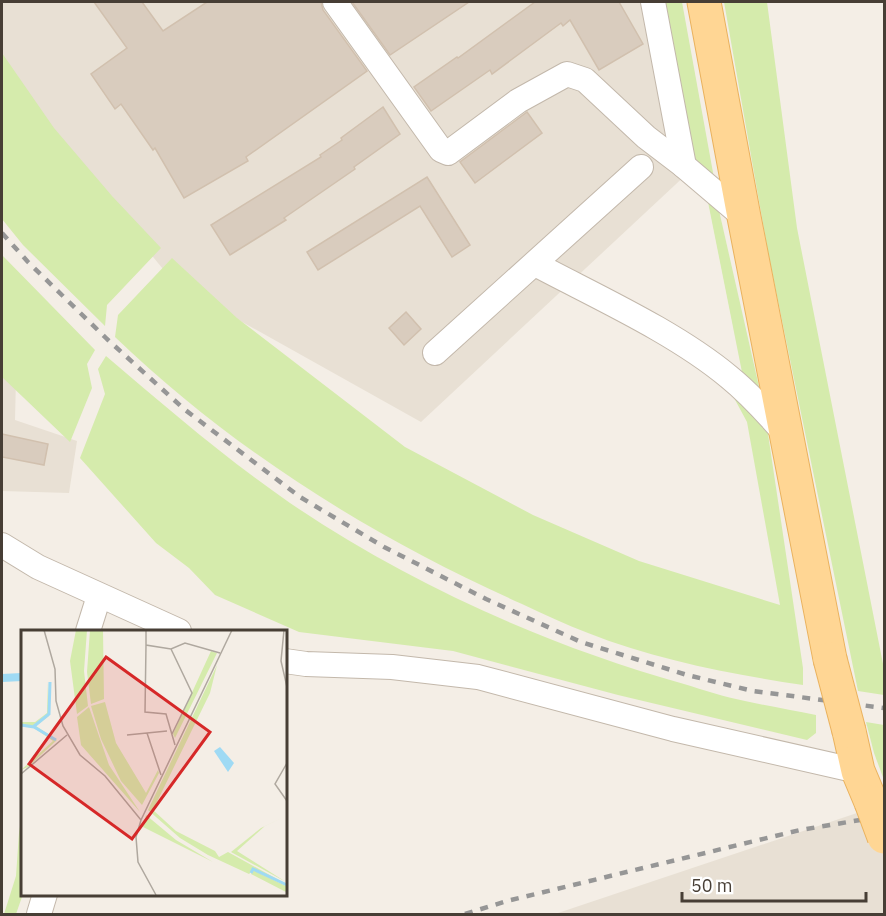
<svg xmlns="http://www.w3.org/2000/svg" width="886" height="916" viewBox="0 0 886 916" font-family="'IBM Plex Sans',sans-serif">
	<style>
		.residential { fill: #e8e0d4 }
		.green { fill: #d5ebac }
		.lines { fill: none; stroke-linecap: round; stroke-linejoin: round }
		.stream { stroke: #9fdaf4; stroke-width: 8 }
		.building { fill: #d9ccbe; stroke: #d1c0ae; stroke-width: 1.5 }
		.minor-casing { stroke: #c3b8ab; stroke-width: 26 }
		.primary-casing { stroke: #eab25e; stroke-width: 35 }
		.minor { stroke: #fff; stroke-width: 24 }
		.primary { stroke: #ffd694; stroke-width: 33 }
		.rail { stroke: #969696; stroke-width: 4.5; stroke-dasharray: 8 8; stroke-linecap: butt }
		.primary-bridge-casing { stroke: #eab25e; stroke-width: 35; stroke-linecap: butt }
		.primary-bridge { stroke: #ffd694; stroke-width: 33 }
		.inset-river { fill: none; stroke: #9fdaf4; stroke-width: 3 }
		.inset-road { fill: none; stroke: #afa89f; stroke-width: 1.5 }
		.view { fill: #d62828; fill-opacity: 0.15; stroke: #d62828; stroke-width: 3 }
		.inset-edge { fill: none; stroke: #473e35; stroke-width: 3 }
	</style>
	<rect width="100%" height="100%" fill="#f4eee6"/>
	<g class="residential">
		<polygon points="2,2 655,2 690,171 421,422 176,285 2,72"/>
		<polygon points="2,370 16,378 15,420 77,441 69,493 2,491"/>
		<polygon points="884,804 884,914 555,914"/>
	</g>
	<g class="green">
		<polygon points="661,2 682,2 714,178 689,161"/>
		<polygon points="724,2 767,2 797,228 884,669 884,695 858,691 768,252"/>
		<polygon points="2,53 54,128 112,196 161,248 107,305 105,326 23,245 2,219"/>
		<polygon points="708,202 718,206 760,391 742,372"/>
		<polygon points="2,255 95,350 87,364 92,388 70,442 2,377"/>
		<path d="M172,258L237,318L405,447L533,515L639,561L780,605L747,422L726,383L760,419L768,434L803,668V685C731,674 656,660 588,633C566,625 544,614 522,604C372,537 234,451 115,337L118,315Z"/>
		<path d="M106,356C166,407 225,458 290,503C410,584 545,645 684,684C704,690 724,697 745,701C768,706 792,710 816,715V733L807,740L618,695L453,651L299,632L215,595L189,568L156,543L80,458L105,394L98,369Z"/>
		<polygon points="866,722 884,725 884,780 874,753"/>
		<polygon points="22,813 23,894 16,914 4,914 16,876 19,833"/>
	</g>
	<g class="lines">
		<polyline class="stream" points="2,678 22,677"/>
	</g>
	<g class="building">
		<polygon points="94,2 142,2 163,31 207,2 321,2 323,10 367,71 246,157 248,161 184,198 155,148 153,150 121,104 115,109 91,74 127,48"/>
		<polygon points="352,2 469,2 390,55"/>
		<polygon points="535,2 619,2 643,44 599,70 570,20 563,26 561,23 492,74 490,70 431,111 414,87 457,57 458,58"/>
		<polygon points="383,107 400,134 354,167 355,169 284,218 286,220 230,255 211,225 321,157 320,155 342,140 341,138"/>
		<polygon points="527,112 542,133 475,183 460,162"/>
		<polygon points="427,177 470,245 452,257 420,206 318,270 307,252"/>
		<polygon points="406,312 421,329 404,345 389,328"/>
		<polygon points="2,434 48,444 44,465 2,457"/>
	</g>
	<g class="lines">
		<defs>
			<g id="minor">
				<polyline points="335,2 441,150 448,153 518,101 567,74 585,80 646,137 684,166 744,217"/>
				<polyline points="653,2 684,166"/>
				<path d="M535,264C597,297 675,332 729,377C750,394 768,414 786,435"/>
				<polyline points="435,353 641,167"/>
				<polyline points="2,545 38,567 179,631"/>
				<polyline points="88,631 99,596"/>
				<polyline points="285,661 306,664 392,667 478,677 673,729 858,771"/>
				<polyline points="39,914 45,894"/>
			</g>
			<g id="primary">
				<polyline points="704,2 744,217 830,659"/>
				<polyline points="849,731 858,771 871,802"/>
			</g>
		</defs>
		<use href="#minor" class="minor-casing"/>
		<use href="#primary" class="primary-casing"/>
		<use href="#minor" class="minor"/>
		<use href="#primary" class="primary"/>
		<g class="rail">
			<polyline points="2,233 28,262 107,339 184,409 300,497 384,547 486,599 581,642 687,675 753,691 884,708"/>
			<polyline points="465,914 507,901 800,830 884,816"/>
		</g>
		<defs>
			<g id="primary-bridge">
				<polyline points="830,659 849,731"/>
				<polyline points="871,802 884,837"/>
			</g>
		</defs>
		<use href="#primary-bridge" class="primary-bridge-casing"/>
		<use href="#primary-bridge" class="primary-bridge"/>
	</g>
	<g transform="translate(21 630)">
		<rect width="266" height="266" fill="#f4eee6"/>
		<path d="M55,0H66L63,41L67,76L56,84L49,31ZM69,0H82L83,69L70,74L66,42ZM190,21L196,23L154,108L152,104ZM196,35L189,63L132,180L155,201L194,221L198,227L207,222L265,254L233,239L228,244L187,225L159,208L127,180ZM27,51L28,86L15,96L36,110L7,137L0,140L32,111L13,98L0,96V92H14L26,83ZM84,72L95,113L125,163L137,140L138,143L121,175L100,151L80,109L70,76ZM68,77L88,135L119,182L60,115L56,87ZM125,185L155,210L192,232L122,197ZM265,186L244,196L216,221L265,252L210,222L240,198ZM232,240L265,256V262L230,244Z" fill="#d5ebac"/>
		<path d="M199,117L213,133L207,142L193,121Z" fill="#9fdaf4"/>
		<path class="inset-river" d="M0,95L13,97L35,110M12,97L28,84L29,52M230,243L232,239L266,255"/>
		<path class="inset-road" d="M23,0L34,39L35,71L42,96L59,125L84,146L120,190M125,0V15L150,19L164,13L199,23M263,0L260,31L266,57M125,15L124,82L145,84L154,115M150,19L171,63L151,104M126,103L140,145M106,105L146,101M266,133L254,154L266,171M0,144L46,105M135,265L117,232L115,207L120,190L211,0"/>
		<path class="view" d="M85,27L189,102L111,209L8,134Z"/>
		<rect width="266" height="266" class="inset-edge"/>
	</g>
	<rect width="886" height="916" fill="none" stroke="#473e35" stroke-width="6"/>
	<path d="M682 892v9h184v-9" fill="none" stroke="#473e35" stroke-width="3"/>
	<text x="691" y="892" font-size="18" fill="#473e35" stroke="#ffffff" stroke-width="4.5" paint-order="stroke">50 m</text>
</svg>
